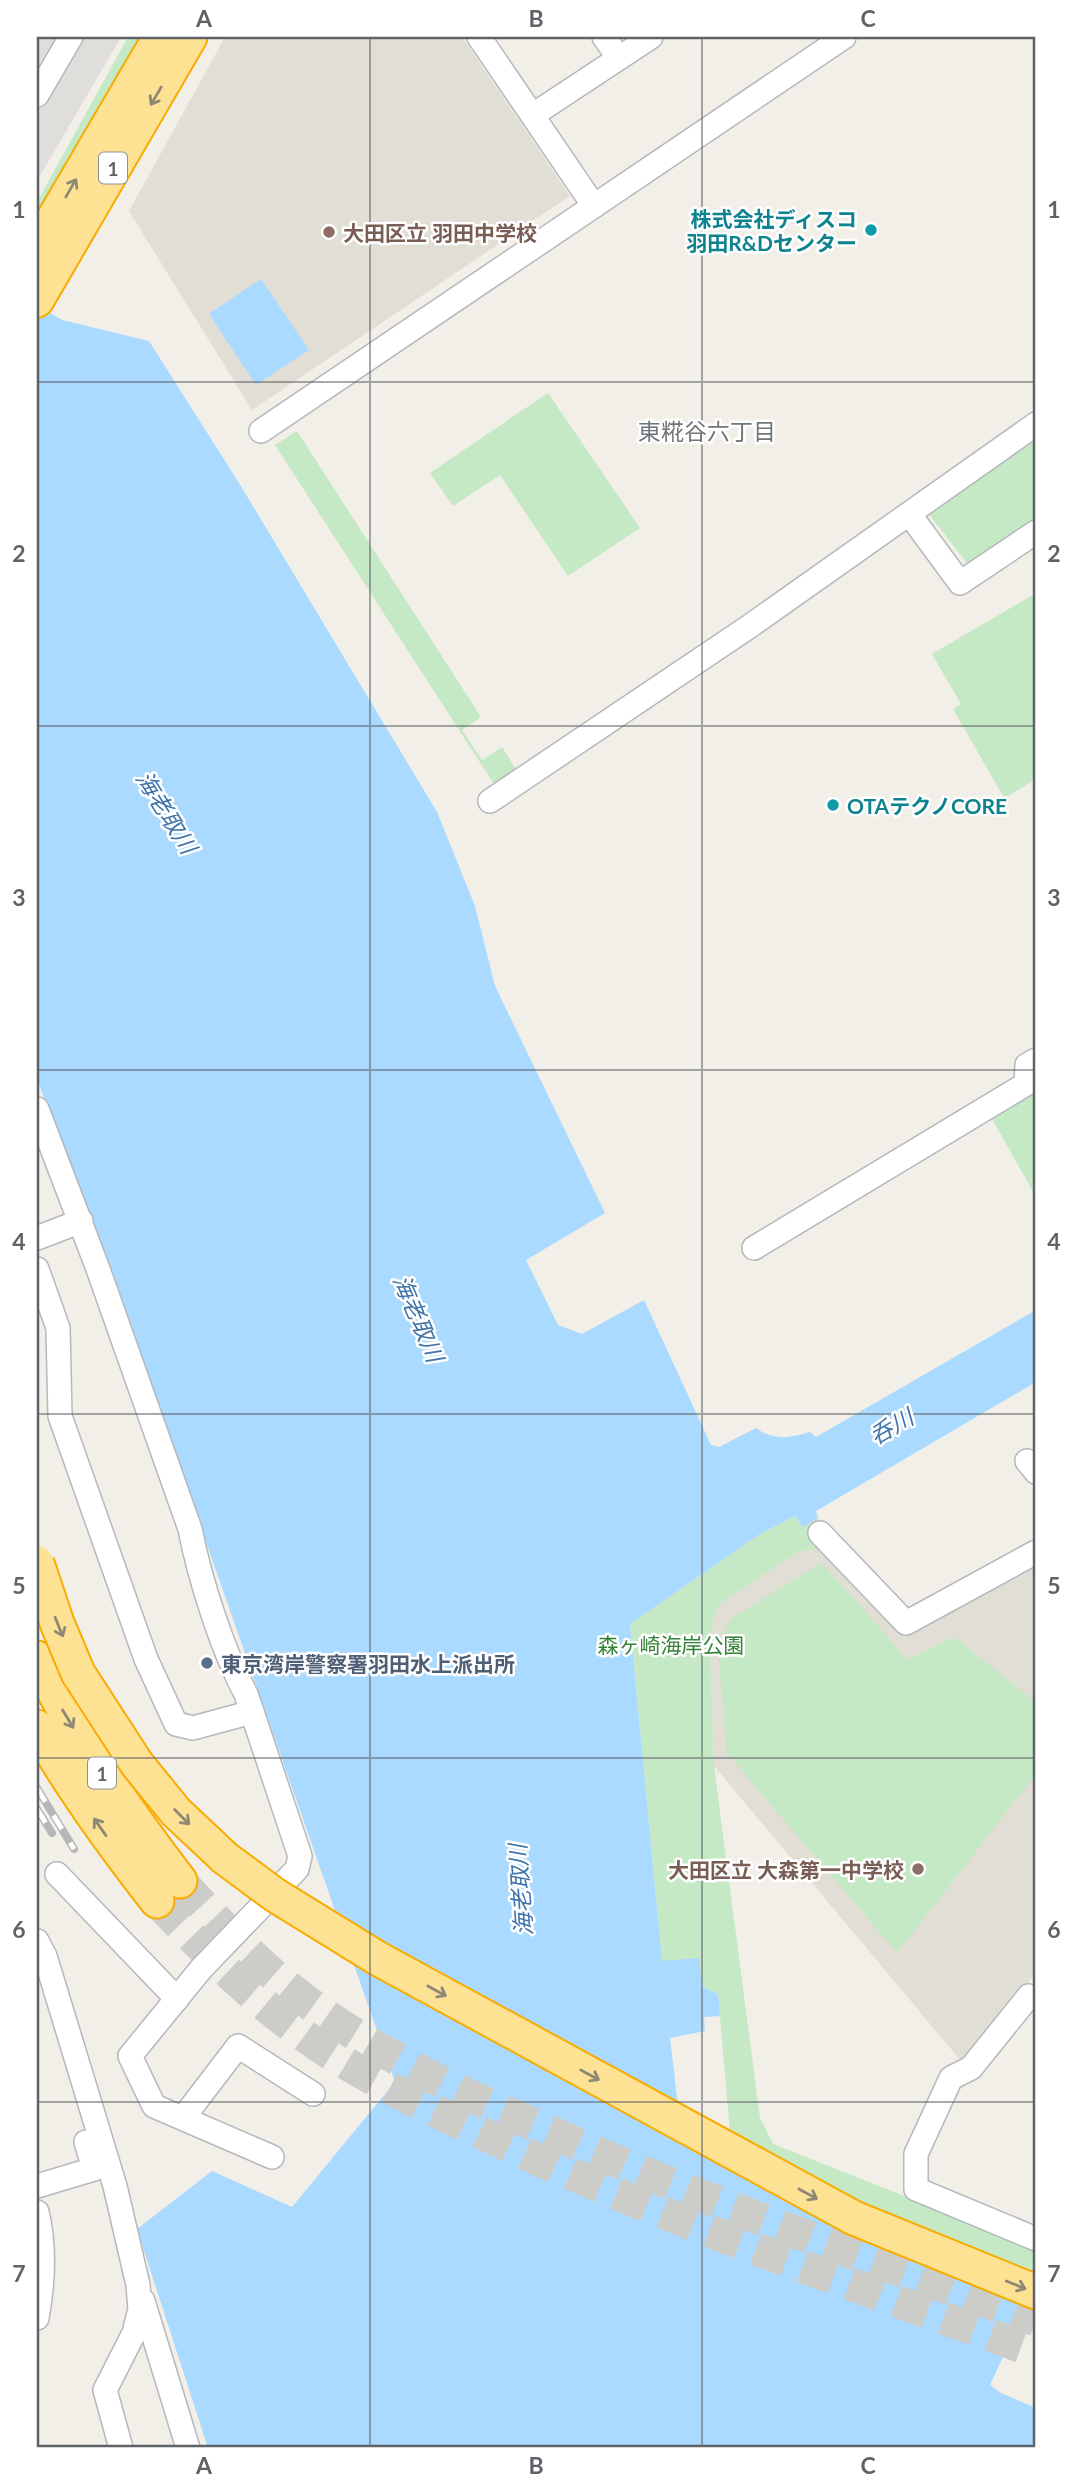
<svg xmlns="http://www.w3.org/2000/svg" width="1073" height="2485" viewBox="0 0 1073 2485" font-family="Lato,'Noto Sans JP',sans-serif">
	<style>
		.industrial { fill: #e0deda }
		.education { fill: #e1ded6 }
		.green { fill: #c5e8c5 }
		.water { fill: #aadaff }
		.lines { fill: none; stroke-linecap: round; stroke-linejoin: round }
		.highway-tunnel { stroke: #ccccc8; stroke-width: 33; stroke-dasharray: 33 17; stroke-linecap: butt }
		.minor-casing { stroke: #b5b8bc; stroke-width: 26 }
		.highway-casing { stroke: #f9ab00; stroke-width: 37 }
		.minor { stroke: #fff; stroke-width: 23 }
		.highway { stroke: #fde293; stroke-width: 33 }
		.rail-casing { stroke: #b6b7b8; stroke-width: 8 }
		.rail { stroke: #fff; stroke-width: 5; stroke-dasharray: 16; stroke-linecap: butt }
		.highway-bridge-casing { stroke: #f9ab00; stroke-width: 37; stroke-linecap: butt }
		.highway-bridge { stroke: #fde293; stroke-width: 33 }
		.oneway { stroke: #8e8975 }
		.grid { fill: none; stroke: #5f6368; stroke-width: 2; stroke-opacity: 0.55 }
		.culture-dot { fill: #0f9aa8; stroke: #fff; stroke-width: 2.5 }
		.education-dot { fill: #8d6e63; stroke: #fff; stroke-width: 2.5 }
		.service-dot { fill: #5c6f8a; stroke: #fff; stroke-width: 2.5 }
		.labels { text-anchor: middle; dominant-baseline: central; stroke-width: 5; stroke-linejoin: round; paint-order: stroke }
		.shield { fill: #fff; stroke: #8f9295; stroke-width: 2 }
		.shield-label { font-size: 19px; font-weight: bold; fill: #5f6368 }
		.culture-label { font-size: 21px; font-weight: bold; fill: #0d838f; stroke: #fff; text-anchor: end }
		.education-label { font-size: 21px; font-weight: bold; fill: #785e54; stroke: #fff; text-anchor: start }
		.park-label { font-size: 21px; fill: #348238; stroke: #fff }
		.service-label { font-size: 21px; font-weight: bold; fill: #4e5e75; stroke: #fff; text-anchor: start }
		.neighbourhood-label { font-size: 23px; fill: #70757a; stroke: #fff }
		.water-label { font-size: 23px; font-style: italic; fill: #4174aa; stroke: #fff }
		.neatline { fill: none; stroke: #5f6368; stroke-width: 2.5 }
		.grid-label { font-size: 23px; text-anchor: middle; font-weight: bold; fill: #5f6368 }
	</style>
	<rect width="100%" height="100%" fill="#f1efe8"/>
	<polygon class="industrial" points="37,37 121,37 37,181"/>
	<g class="education">
		<polygon points="225,37 462,37 570,196 252,410 129,211"/>
		<polygon points="825,1549 903,1632 1036,1557 1036,1972 974,2053 961,2061 714,1766 710,1648 714,1616 720,1603 800,1551"/>
	</g>
	<g class="green">
		<polygon points="128,37 157,37 37,244 37,202"/>
		<polygon points="548,393 640,528 568,576 500,475 453,506 430,473"/>
		<polygon points="297,431 481,717 462,730 482,760 502,747 516,769 494,784 275,445"/>
		<polygon points="1036,438 1036,521 969,566 925,509 953,496"/>
		<polygon points="1036,593 1036,779 1004,798 953,709 961,704 932,654"/>
		<polygon points="1036,1060 1036,1197 986,1108"/>
		<polygon points="795,1516 803,1527 818,1518 825,1549 800,1551 721,1603 714,1616 710,1648 714,1766 760,2118 773,2144 1036,2248 1036,2273 764,2167 731,2144 718,1994 702,1987 662,1962 630,1624 760,1534"/>
		<polygon points="822,1563 908,1660 954,1637 1036,1702 1036,1774 897,1953 727,1753 718,1649 730,1619"/>
	</g>
	<g class="water">
		<polygon points="261,279 309,350 256,385 209,314"/>
		<path d="M37,305L62,320L149,341L239,483L437,812L475,906L495,986L605,1213L526,1260L558,1325L582,1334L644,1300L711,1445L719,1447L756,1428C774,1441 789,1438 810,1432L816,1437L1036,1310V1382L816,1511L818,1518L803,1527L795,1516L760,1534L630,1624L662,1961L699,1958L702,1987L718,1994L720,2016L704,2017L705,2031L670,2038L682,2140L1028,2303L990,2385L1001,2393L1036,2408V2448H208L137,2229L212,2171L292,2207L395,2082L155,1396L37,1079Z"/>
	</g>
	<g class="lines">
		<g class="highway-tunnel">
			<path d="M180,1881C218,1922 257,1964 302,1998C377,2055 462,2093 548,2131C707,2203 872,2260 1036,2320"/>
			<path d="M157,1901C210,1957 266,2012 331,2054C386,2089 446,2116 505,2144C677,2225 858,2286 1036,2352"/>
		</g>
		<defs>
			<g id="minor">
				<polyline points="479,37 594,206"/>
				<polyline points="604,37 619,58"/>
				<polyline points="37,95 71,37"/>
				<polyline points="533,115 651,37"/>
				<polyline points="261,431 844,37"/>
				<polyline points="910,515 960,583 1036,532"/>
				<polyline points="490,801 750,626 1036,424"/>
				<path d="M37,1109L98,1269L190,1529C200,1580 222,1649 246,1694L300,1856L297,1869L201,1969L130,2056L154,2106L272,2157"/>
				<polyline points="37,1238 81,1221"/>
				<polyline points="754,1248 1026,1084 1027,1065 1036,1060"/>
				<polyline points="37,1269 58,1328 60,1416 146,1659 176,1724 193,1728 252,1712"/>
				<polyline points="1027,1461 1036,1472"/>
				<polyline points="820,1533 906,1623 1036,1552"/>
				<polyline points="57,1874 177,1999"/>
				<polyline points="37,1941 45,1956 115,2186 138,2285 140,2309 134,2333 105,2390 121,2448"/>
				<polyline points="1029,1996 971,2068 951,2078 916,2154 916,2189 1036,2239"/>
				<polyline points="183,2118 238,2046 313,2094"/>
				<polyline points="37,2186 94,2169 86,2142"/>
				<path d="M37,2212C45,2246 43,2285 37,2318"/>
				<polyline points="143,2301 188,2448"/>
			</g>
			<g id="highway">
				<polyline points="37,247 160,37"/>
				<polyline points="37,300 190,37"/>
				<path d="M37,1658C75,1738 126,1810 180,1881"/>
				<path d="M37,1727C72,1789 113,1845 157,1901"/>
				<polyline points="377,1958 854,2218 1036,2292"/>
			</g>
		</defs>
		<use href="#minor" class="minor-casing"/>
		<use href="#highway" class="highway-casing"/>
		<use href="#minor" class="minor"/>
		<use href="#highway" class="highway"/>
		<defs>
			<g id="rail">
				<polyline points="37,1788 74,1849"/>
				<polyline points="37,1809 52,1833"/>
			</g>
		</defs>
		<use href="#rail" class="rail-casing"/>
		<use href="#rail" class="rail"/>
		<defs>
			<polyline id="highway-bridge" points="37,1563 57,1623 78,1673 137,1764 176,1812 225,1858 275,1895 377,1958"/>
		</defs>
		<use href="#highway-bridge" class="highway-bridge-casing"/>
		<use href="#highway-bridge" class="highway-bridge"/>
	</g>
	<defs><path id="oneway-shaft" d="M-6 0H5M1.5-3L5.5 0L1.5 3" fill="none" stroke-width="1.6" stroke-linecap="round" stroke-linejoin="round" transform="scale(1.75)"/></defs>
	<g class="oneway">
		<use href="#oneway-shaft" transform="translate(156 96) rotate(120)"/>
		<use href="#oneway-shaft" transform="translate(71 188) rotate(-60)"/>
		<use href="#oneway-shaft" transform="translate(59 1627) rotate(68)"/>
		<use href="#oneway-shaft" transform="translate(68 1719) rotate(59)"/>
		<use href="#oneway-shaft" transform="translate(182 1817) rotate(45)"/>
		<use href="#oneway-shaft" transform="translate(100 1827) rotate(-125)"/>
		<use href="#oneway-shaft" transform="translate(437 1991) rotate(29)"/>
		<use href="#oneway-shaft" transform="translate(590 2075) rotate(29)"/>
		<use href="#oneway-shaft" transform="translate(808 2194) rotate(28)"/>
		<use href="#oneway-shaft" transform="translate(1016 2285) rotate(22)"/>
	</g>
	<path class="grid" d="M370,37V2448M702,37V2448M37,382H1036M37,726H1036M37,1070H1036M37,1414H1036M37,1758H1036M37,2102H1036"/>
	<g class="culture-dot">
		<circle cx="871" cy="230" r="7"/>
		<circle cx="833" cy="805" r="7"/>
	</g>
	<g class="education-dot">
		<circle cx="329" cy="232" r="7"/>
		<circle cx="918" cy="1869" r="7"/>
	</g>
	<circle class="service-dot" cx="207" cy="1663" r="7"/>
	<g class="labels">
		<g class="shield">
			<rect x="99" y="152.5" width="28" height="31" rx="5"/>
			<rect x="88" y="1757.5" width="28" height="31" rx="5"/>
		</g>
		<g class="shield-label">
			<text x="113" y="168">1</text>
			<text x="102" y="1773">1</text>
		</g>
		<g class="culture-label">
			<text x="857" y="218">株式会社ディスコ<tspan x="857" dy="24">羽田R&amp;Dセンター</tspan></text>
			<text x="847" y="805" text-anchor="start">OTAテクノCORE</text>
		</g>
		<g class="education-label">
			<text x="343" y="232">大田区立 羽田中学校</text>
			<text x="904" y="1869" text-anchor="end">大田区立 大森第一中学校</text>
		</g>
		<g class="park-label">
			<text x="671" y="1644">森ヶ崎海岸公園</text>
		</g>
		<g class="service-label">
			<text x="221" y="1663">東京湾岸警察署羽田水上派出所</text>
		</g>
		<g class="neighbourhood-label">
			<text x="707" y="431">東糀谷六丁目</text>
		</g>
		<g class="water-label">
			<text transform="translate(167 812) rotate(58)">海老取川</text>
			<text transform="translate(419 1318) rotate(67)">海老取川</text>
			<text transform="translate(891 1426) rotate(-30)">呑川</text>
			<text transform="translate(520 1890) rotate(-94)">海老取川</text>
		</g>
	</g>
	<rect width="1073" height="2485" fill="none" stroke="#ffffff" stroke-width="77"/>
	<rect x="38" y="38" width="996" height="2408" class="neatline"/>
	<g class="grid-label">
		<text x="204" y="27">A</text>
		<text x="536" y="27">B</text>
		<text x="868" y="27">C</text>
		<text x="19" y="218">1</text>
		<text x="1054" y="218">1</text>
		<text x="19" y="562">2</text>
		<text x="1054" y="562">2</text>
		<text x="19" y="906">3</text>
		<text x="1054" y="906">3</text>
		<text x="19" y="1250">4</text>
		<text x="1054" y="1250">4</text>
		<text x="19" y="1594">5</text>
		<text x="1054" y="1594">5</text>
		<text x="19" y="1938">6</text>
		<text x="1054" y="1938">6</text>
		<text x="19" y="2282">7</text>
		<text x="1054" y="2282">7</text>
		<text x="204" y="2474">A</text>
		<text x="536" y="2474">B</text>
		<text x="868" y="2474">C</text>
	</g>
</svg>
